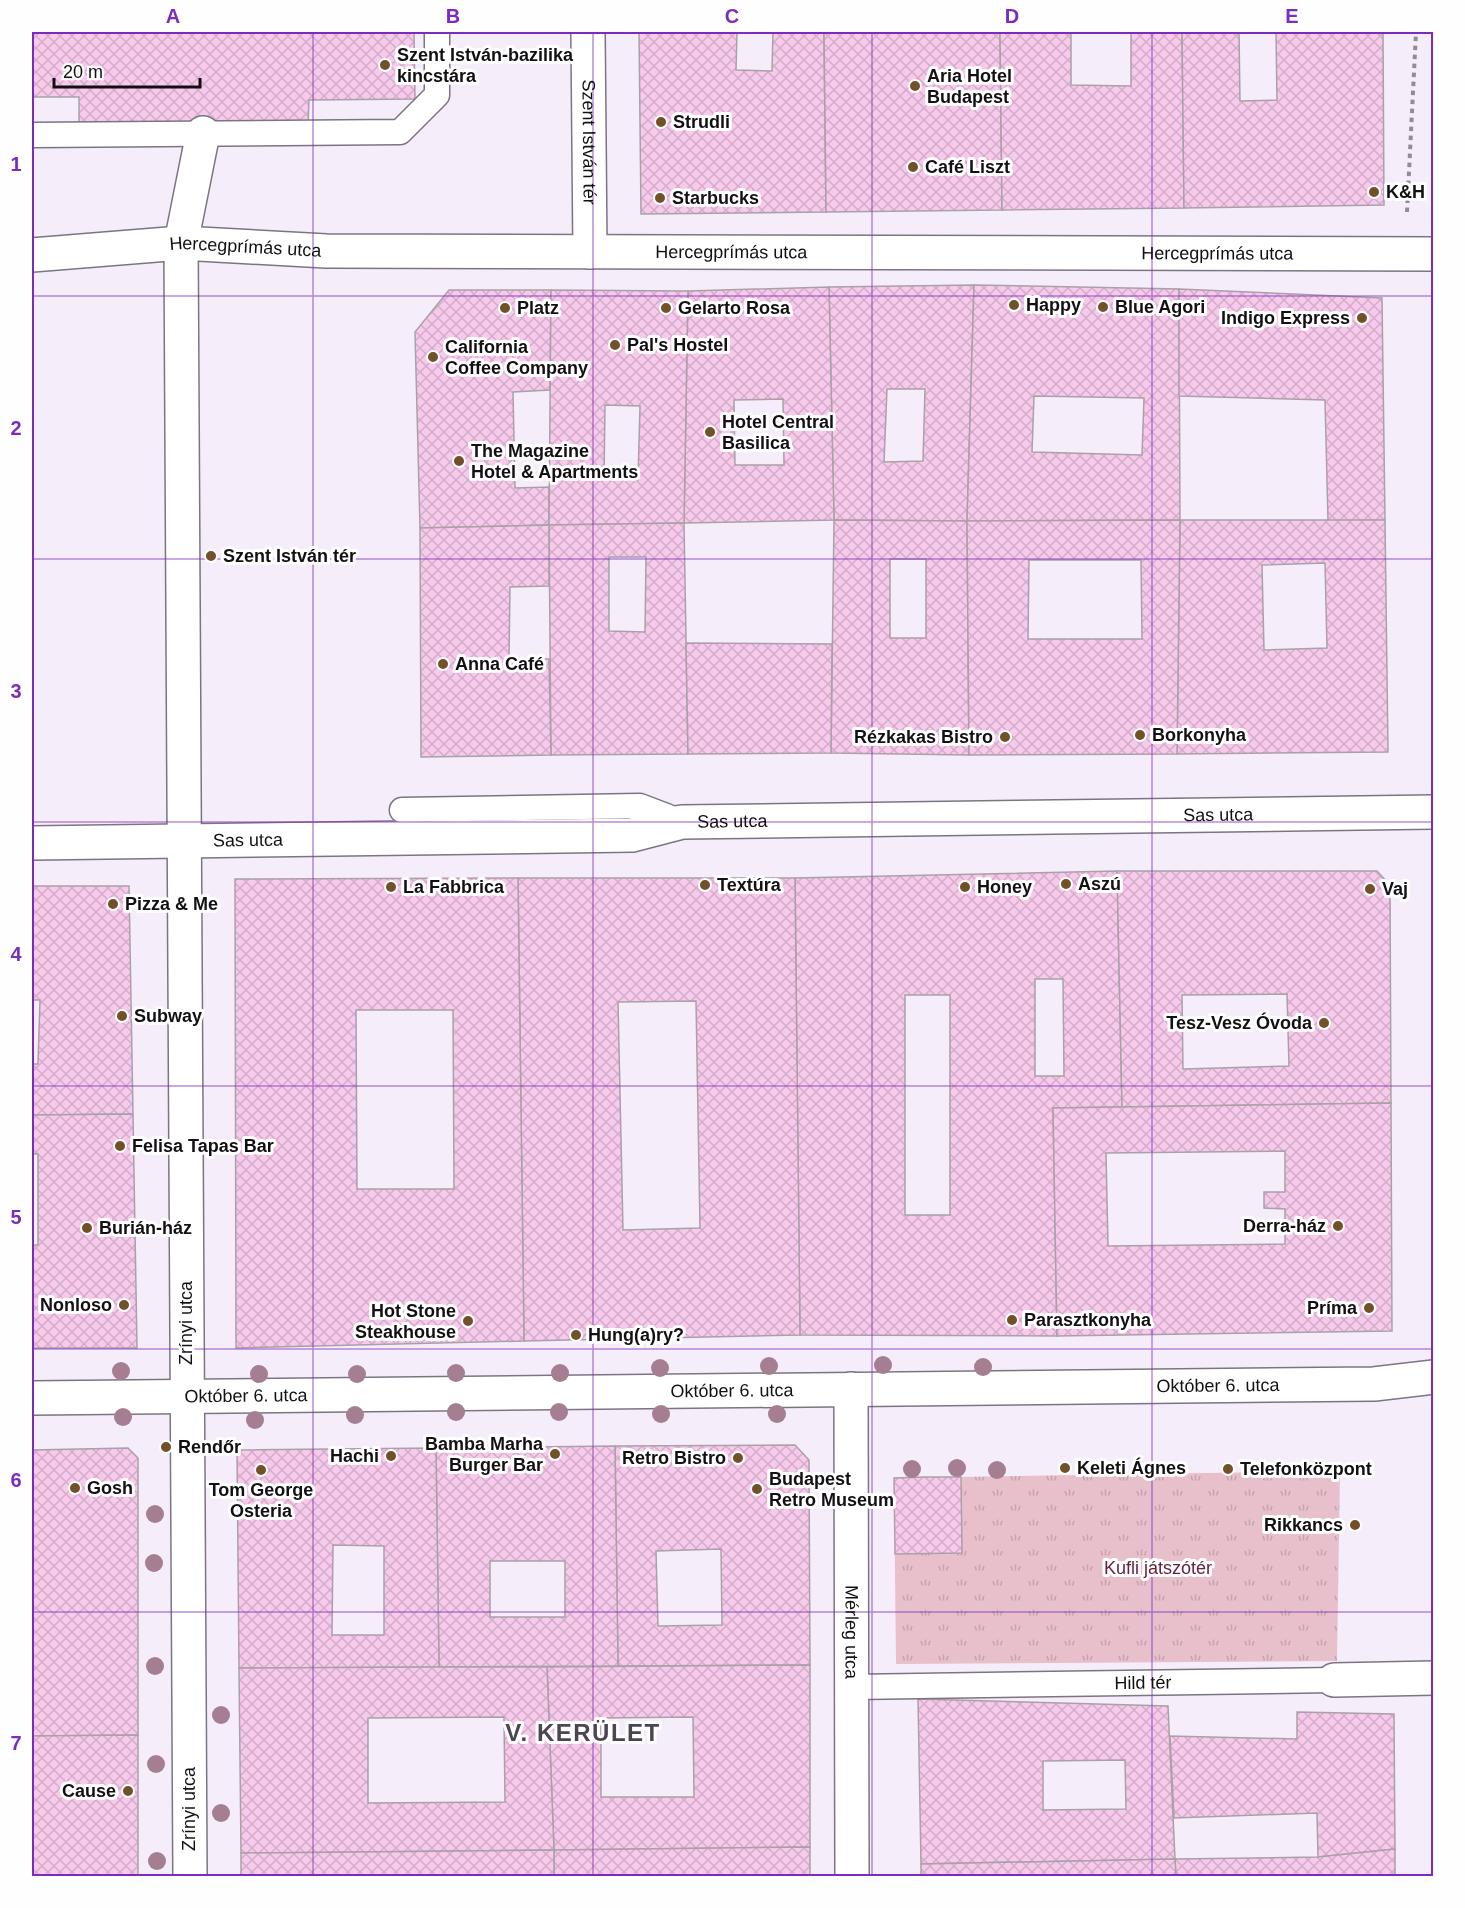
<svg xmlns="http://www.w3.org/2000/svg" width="1465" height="1908" viewBox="0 0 1465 1908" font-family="Arial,sans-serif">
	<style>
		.grass { fill: url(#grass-tufts) }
		.building { fill: url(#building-cross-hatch); stroke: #aba0a8; stroke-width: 1.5; fill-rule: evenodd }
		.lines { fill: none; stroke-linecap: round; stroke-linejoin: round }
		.lane-casing { stroke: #7c7580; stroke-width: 27 }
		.street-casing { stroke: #7c7580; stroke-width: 36 }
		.path { stroke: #928c95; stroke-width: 4; stroke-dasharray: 4.5 4.5; stroke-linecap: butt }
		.lane { stroke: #fff; stroke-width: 24 }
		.street { stroke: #fff; stroke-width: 33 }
		.tree { fill: #a57e92 }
		.grid { fill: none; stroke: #7b2cbf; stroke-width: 1.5; stroke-opacity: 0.55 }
		.poi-dot { fill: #725028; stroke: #fefefe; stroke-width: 2 }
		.labels { text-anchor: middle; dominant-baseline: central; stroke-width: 6; stroke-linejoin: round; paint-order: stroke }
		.poi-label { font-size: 18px; font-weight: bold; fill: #131014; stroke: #fefefe; text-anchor: start }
		.street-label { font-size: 18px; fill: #131014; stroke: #fefefe }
		.park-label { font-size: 18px; fill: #64233c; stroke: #fefefe }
		.district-label { font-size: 24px; font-weight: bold; letter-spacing: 1.5px; fill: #4c4650; stroke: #fefefe }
		.neatline { fill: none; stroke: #7b2cbf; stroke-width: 2 }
		.grid-label { font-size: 20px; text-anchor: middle; font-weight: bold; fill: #7b2cbf }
	</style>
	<defs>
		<pattern id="grass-tufts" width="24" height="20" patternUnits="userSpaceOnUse" patternTransform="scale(1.5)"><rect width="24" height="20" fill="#e7c0cb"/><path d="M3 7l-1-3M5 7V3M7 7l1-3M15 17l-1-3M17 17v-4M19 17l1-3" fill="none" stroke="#c5a4ad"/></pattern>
		<pattern id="building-cross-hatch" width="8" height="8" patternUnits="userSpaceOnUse" patternTransform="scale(1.5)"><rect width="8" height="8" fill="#f7caeb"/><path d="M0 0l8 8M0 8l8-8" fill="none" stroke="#d3acc9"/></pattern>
	</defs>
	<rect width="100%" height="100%" fill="#f5eefa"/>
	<polygon class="grass" points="1340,1471 1337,1661 896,1664 894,1478"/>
	<g class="building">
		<polygon points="32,32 414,32 415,99 309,100 308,125 79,126 79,97 32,97"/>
		<polygon points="639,32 737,32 736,70 772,71 773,32 824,32 826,212 641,214"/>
		<polygon points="824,32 1000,32 1002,210 826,212"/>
		<polygon points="1000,32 1071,32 1071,85 1131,86 1131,32 1182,32 1184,208 1002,210"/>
		<polygon points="1182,32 1239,32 1240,101 1277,100 1276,32 1383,32 1384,205 1184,208"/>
		<path d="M974,285L967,521L834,520L829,287ZM887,389H925L923,461L884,462Z"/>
		<path d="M974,285L1179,289L1180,520L967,521ZM1034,396L1144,398L1142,455L1032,452Z"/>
		<path d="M829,287L834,520L684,523L688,291ZM783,399L784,465H735L734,400Z"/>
		<polygon points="1179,289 1382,298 1385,520 1328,521 1325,400 1179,396"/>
		<polygon points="449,290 551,290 550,390 513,392 515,488 549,487 549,525 420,528 415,332"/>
		<path d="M551,290L688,291L684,523L549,525ZM605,405L640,406L638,480L604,479Z"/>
		<path d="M834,520L967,521L969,755L831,753ZM890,559H926V638H890Z"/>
		<path d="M1180,520H1385L1388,752L1177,754ZM1325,563L1327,648L1264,650L1262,565Z"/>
		<path d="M1180,520L1177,754L969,755L967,521ZM1029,560H1141L1142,639H1028Z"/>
		<path d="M684,523L688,754L551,755L549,525ZM609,557H646L645,632L609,631Z"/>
		<polygon points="549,525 549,586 510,587 509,658 549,659 551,755 421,757 420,528"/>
		<polygon points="686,643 832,644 831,753 688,754"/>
		<path d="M1117,871L1122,1107L1053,1108L1057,1336L800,1335L795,878ZM1035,979H1063L1064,1076H1035ZM905,995H950V1215H905Z"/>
		<path d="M1117,871H1377L1390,885L1391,1103L1122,1107ZM1287,994L1289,1066L1183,1069L1182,995Z"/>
		<path d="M518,878H795L800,1335L524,1341ZM696,1001L700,1228L623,1230L618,1002Z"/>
		<path d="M518,878L524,1341L236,1348L235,879ZM356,1010H453L454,1189H357Z"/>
		<polygon points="32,886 129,886 133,1114 32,1115 32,1064 38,1064 40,1000 32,1000"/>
		<path d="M1391,1103L1392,1331L1057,1336L1053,1108ZM1285,1151V1192H1264V1208L1285,1209V1244L1108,1246L1106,1153Z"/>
		<polygon points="133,1114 137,1348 32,1348 32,1245 38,1245 38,1154 32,1154 32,1115"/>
		<path d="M795,1445L809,1460L810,1665L618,1666L615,1446ZM721,1549L722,1625L658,1626L656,1551Z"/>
		<path d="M615,1446L618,1666L439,1667L436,1448ZM490,1561H565V1617H490Z"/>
		<polygon points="128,1448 138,1458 138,1735 32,1736 32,1450"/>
		<path d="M436,1448L439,1667L239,1668L237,1450ZM333,1545L384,1546V1635H332Z"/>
		<polygon points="925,1477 961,1477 962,1553 895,1554 894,1478"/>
		<path d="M810,1665V1847L554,1850L547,1667ZM693,1717L694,1797H601V1718Z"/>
		<path d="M439,1667H547L554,1850L241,1853L239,1668ZM504,1717L505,1802L368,1803V1718Z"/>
		<path d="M918,1699L1168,1706L1175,1859L921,1864ZM1125,1760L1126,1809L1043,1810V1761Z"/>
		<polygon points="1297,1712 1394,1714 1395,1849 1318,1857 1317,1813 1174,1818 1170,1736 1297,1739"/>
		<polygon points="138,1735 138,1876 33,1876 32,1736"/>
		<polygon points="810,1847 810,1876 554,1876 554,1850"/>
		<polygon points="1395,1849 1395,1876 1176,1876 1175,1859 1318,1857"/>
		<polygon points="554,1850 554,1876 241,1876 241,1853"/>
		<polygon points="1175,1859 1176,1876 921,1876 921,1864"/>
	</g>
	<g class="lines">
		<defs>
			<g id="lane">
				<polyline points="32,135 400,132 437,95 437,32"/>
				<polyline points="402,810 640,806 682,822"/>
				<path id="s1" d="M852,1687L1334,1680"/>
			</g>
			<g id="street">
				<path id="s2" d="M588,32L590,252"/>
				<path id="s3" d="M32,255L181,243L326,251L1434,254"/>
				<path id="s4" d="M32,843L632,835L682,822L1434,812"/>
				<path id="s5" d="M851,1389L852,1876"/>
				<path id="s6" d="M32,1398L1374,1384L1434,1377"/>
				<polyline points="1334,1680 1434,1678"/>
				<polyline points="190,1876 181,243 203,133"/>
			</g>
		</defs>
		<use href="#lane" class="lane-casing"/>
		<use href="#street" class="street-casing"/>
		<polyline class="path" points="1407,212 1416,32"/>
		<use href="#lane" class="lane"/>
		<use href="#street" class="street"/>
	</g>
	<g class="tree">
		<circle cx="883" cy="1365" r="9"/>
		<circle cx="769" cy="1366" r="9"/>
		<circle cx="983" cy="1367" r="9"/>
		<circle cx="660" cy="1368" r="9"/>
		<circle cx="121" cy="1371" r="9"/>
		<circle cx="456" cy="1373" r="9"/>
		<circle cx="560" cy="1373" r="9"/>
		<circle cx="259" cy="1374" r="9"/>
		<circle cx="357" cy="1374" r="9"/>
		<circle cx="456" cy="1412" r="9"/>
		<circle cx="559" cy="1412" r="9"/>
		<circle cx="661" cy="1414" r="9"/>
		<circle cx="777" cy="1414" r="9"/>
		<circle cx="355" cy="1415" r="9"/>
		<circle cx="123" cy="1417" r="9"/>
		<circle cx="255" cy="1420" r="9"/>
		<circle cx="957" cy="1468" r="9"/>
		<circle cx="912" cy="1469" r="9"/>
		<circle cx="997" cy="1470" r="9"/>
		<circle cx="155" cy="1514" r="9"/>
		<circle cx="154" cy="1563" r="9"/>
		<circle cx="155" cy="1666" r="9"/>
		<circle cx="221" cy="1715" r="9"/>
		<circle cx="156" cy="1764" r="9"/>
		<circle cx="221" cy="1813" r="9"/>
		<circle cx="157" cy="1861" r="9"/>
	</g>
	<path class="grid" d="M313,32V1876M593,32V1876M872,32V1876M1152,32V1876M32,296H1434M32,559H1434M32,822H1434M32,1086H1434M32,1349H1434M32,1612H1434"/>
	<g class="poi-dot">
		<circle cx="385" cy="65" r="6"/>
		<circle cx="915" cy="86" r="6"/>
		<circle cx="661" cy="122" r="6"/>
		<circle cx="913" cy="167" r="6"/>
		<circle cx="1374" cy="192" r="6"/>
		<circle cx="660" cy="198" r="6"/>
		<circle cx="1014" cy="305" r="6"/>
		<circle cx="1103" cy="307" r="6"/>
		<circle cx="505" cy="308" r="6"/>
		<circle cx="666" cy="308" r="6"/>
		<circle cx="1362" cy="318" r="6"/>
		<circle cx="615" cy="345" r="6"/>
		<circle cx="433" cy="357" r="6"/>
		<circle cx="710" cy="432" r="6"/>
		<circle cx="459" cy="461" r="6"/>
		<circle cx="211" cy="556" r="6"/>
		<circle cx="443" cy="664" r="6"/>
		<circle cx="1140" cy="735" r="6"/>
		<circle cx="1005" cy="737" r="6"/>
		<circle cx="1066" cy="884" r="6"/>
		<circle cx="705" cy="885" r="6"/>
		<circle cx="391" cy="887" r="6"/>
		<circle cx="965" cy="887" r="6"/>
		<circle cx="1370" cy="889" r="6"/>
		<circle cx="113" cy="904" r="6"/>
		<circle cx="122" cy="1016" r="6"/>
		<circle cx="1324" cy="1023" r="6"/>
		<circle cx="120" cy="1146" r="6"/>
		<circle cx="1338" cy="1226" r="6"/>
		<circle cx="87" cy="1228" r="6"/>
		<circle cx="124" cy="1305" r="6"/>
		<circle cx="1369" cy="1308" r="6"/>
		<circle cx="1012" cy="1320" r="6"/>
		<circle cx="468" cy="1321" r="6"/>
		<circle cx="576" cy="1335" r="6"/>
		<circle cx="166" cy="1447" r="6"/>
		<circle cx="555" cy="1454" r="6"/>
		<circle cx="391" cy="1456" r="6"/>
		<circle cx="738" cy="1458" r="6"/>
		<circle cx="1065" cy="1468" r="6"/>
		<circle cx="1228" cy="1469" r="6"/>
		<circle cx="261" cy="1470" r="6"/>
		<circle cx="75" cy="1488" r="6"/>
		<circle cx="757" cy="1489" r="6"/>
		<circle cx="1355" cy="1525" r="6"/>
		<circle cx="128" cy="1791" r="6"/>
	</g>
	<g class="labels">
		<g class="poi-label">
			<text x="397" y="55">Szent István-bazilika<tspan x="397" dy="21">kincstára</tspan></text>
			<text x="927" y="76">Aria Hotel<tspan x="927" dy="21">Budapest</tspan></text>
			<text x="673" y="122">Strudli</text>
			<text x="925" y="167">Café Liszt</text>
			<text x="1386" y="192">K&amp;H</text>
			<text x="672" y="198">Starbucks</text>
			<text x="1026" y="305">Happy</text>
			<text x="1115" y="307">Blue Agori</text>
			<text x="517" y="308">Platz</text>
			<text x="678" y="308">Gelarto Rosa</text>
			<text x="1350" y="318" text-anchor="end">Indigo Express</text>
			<text x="627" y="345">Pal's Hostel</text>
			<text x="445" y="347">California<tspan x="445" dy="21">Coffee Company</tspan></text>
			<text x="722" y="422">Hotel Central<tspan x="722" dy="21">Basilica</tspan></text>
			<text x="471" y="451">The Magazine<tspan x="471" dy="21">Hotel &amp; Apartments</tspan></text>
			<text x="223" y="556">Szent István tér</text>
			<text x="455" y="664">Anna Café</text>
			<text x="1152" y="735">Borkonyha</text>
			<text x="993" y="737" text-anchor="end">Rézkakas Bistro</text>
			<text x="1078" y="884">Aszú</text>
			<text x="717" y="885">Textúra</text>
			<text x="403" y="887">La Fabbrica</text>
			<text x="977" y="887">Honey</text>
			<text x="1382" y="889">Vaj</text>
			<text x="125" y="904">Pizza &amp; Me</text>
			<text x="134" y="1016">Subway</text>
			<text x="1312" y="1023" text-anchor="end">Tesz-Vesz Óvoda</text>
			<text x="132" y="1146">Felisa Tapas Bar</text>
			<text x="1326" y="1226" text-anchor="end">Derra-ház</text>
			<text x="99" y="1228">Burián-ház</text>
			<text x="112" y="1305" text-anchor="end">Nonloso</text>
			<text x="1357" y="1308" text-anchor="end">Príma</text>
			<text x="456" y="1311" text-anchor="end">Hot Stone<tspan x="456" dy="21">Steakhouse</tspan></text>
			<text x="1024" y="1320">Parasztkonyha</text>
			<text x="588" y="1335">Hung(a)ry?</text>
			<text x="543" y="1444" text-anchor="end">Bamba Marha<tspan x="543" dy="21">Burger Bar</tspan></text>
			<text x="178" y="1447">Rendőr</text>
			<text x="379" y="1456" text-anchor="end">Hachi</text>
			<text x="726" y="1458" text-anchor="end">Retro Bistro</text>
			<text x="1077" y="1468">Keleti Ágnes</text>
			<text x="1240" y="1469">Telefonközpont</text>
			<text x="769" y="1479">Budapest<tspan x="769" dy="21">Retro Museum</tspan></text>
			<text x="87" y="1488">Gosh</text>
			<text x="261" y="1490" text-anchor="middle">Tom George<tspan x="261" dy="21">Osteria</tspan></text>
			<text x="1343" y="1525" text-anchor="end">Rikkancs</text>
			<text x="116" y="1791" text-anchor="end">Cause</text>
		</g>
		<g class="street-label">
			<text stroke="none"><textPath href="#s2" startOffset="110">Szent István tér</textPath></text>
			<text stroke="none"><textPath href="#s3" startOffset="214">Hercegprímás utca</textPath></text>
			<text stroke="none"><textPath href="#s3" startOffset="700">Hercegprímás utca</textPath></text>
			<text stroke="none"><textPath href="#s3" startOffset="1186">Hercegprímás utca</textPath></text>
			<text stroke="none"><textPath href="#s4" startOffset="1188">Sas utca</textPath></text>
			<text stroke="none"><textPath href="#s4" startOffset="702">Sas utca</textPath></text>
			<text stroke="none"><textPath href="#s4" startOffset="216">Sas utca</textPath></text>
			<text transform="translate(186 1323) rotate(-90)">Zrínyi utca</text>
			<text stroke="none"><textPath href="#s6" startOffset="1186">Október 6. utca</textPath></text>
			<text stroke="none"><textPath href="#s6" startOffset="700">Október 6. utca</textPath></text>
			<text stroke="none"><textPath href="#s6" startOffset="214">Október 6. utca</textPath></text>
			<text stroke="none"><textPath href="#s5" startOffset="243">Mérleg utca</textPath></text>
			<text stroke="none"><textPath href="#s1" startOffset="291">Hild tér</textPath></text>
			<text transform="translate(189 1809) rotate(-90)">Zrínyi utca</text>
		</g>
		<g class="park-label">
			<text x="1158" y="1568">Kufli játszótér</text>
		</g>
		<g class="district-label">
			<text x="583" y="1732">V. KERÜLET</text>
		</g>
	</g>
	<rect width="1465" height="1908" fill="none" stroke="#fefefe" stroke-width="66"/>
	<path d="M54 78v9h146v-9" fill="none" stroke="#131014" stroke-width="3"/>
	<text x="63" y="78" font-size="18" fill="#131014" stroke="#fefefe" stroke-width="4.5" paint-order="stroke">20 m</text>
	<rect x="33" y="33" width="1399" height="1842" class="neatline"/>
	<g class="grid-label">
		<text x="173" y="23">A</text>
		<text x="453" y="23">B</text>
		<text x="732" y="23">C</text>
		<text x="1012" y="23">D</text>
		<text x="1292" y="23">E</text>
		<text x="16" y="171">1</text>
		<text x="16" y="435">2</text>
		<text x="16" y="698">3</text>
		<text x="16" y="961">4</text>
		<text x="16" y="1224">5</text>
		<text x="16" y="1487">6</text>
		<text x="16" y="1750">7</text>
	</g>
</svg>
